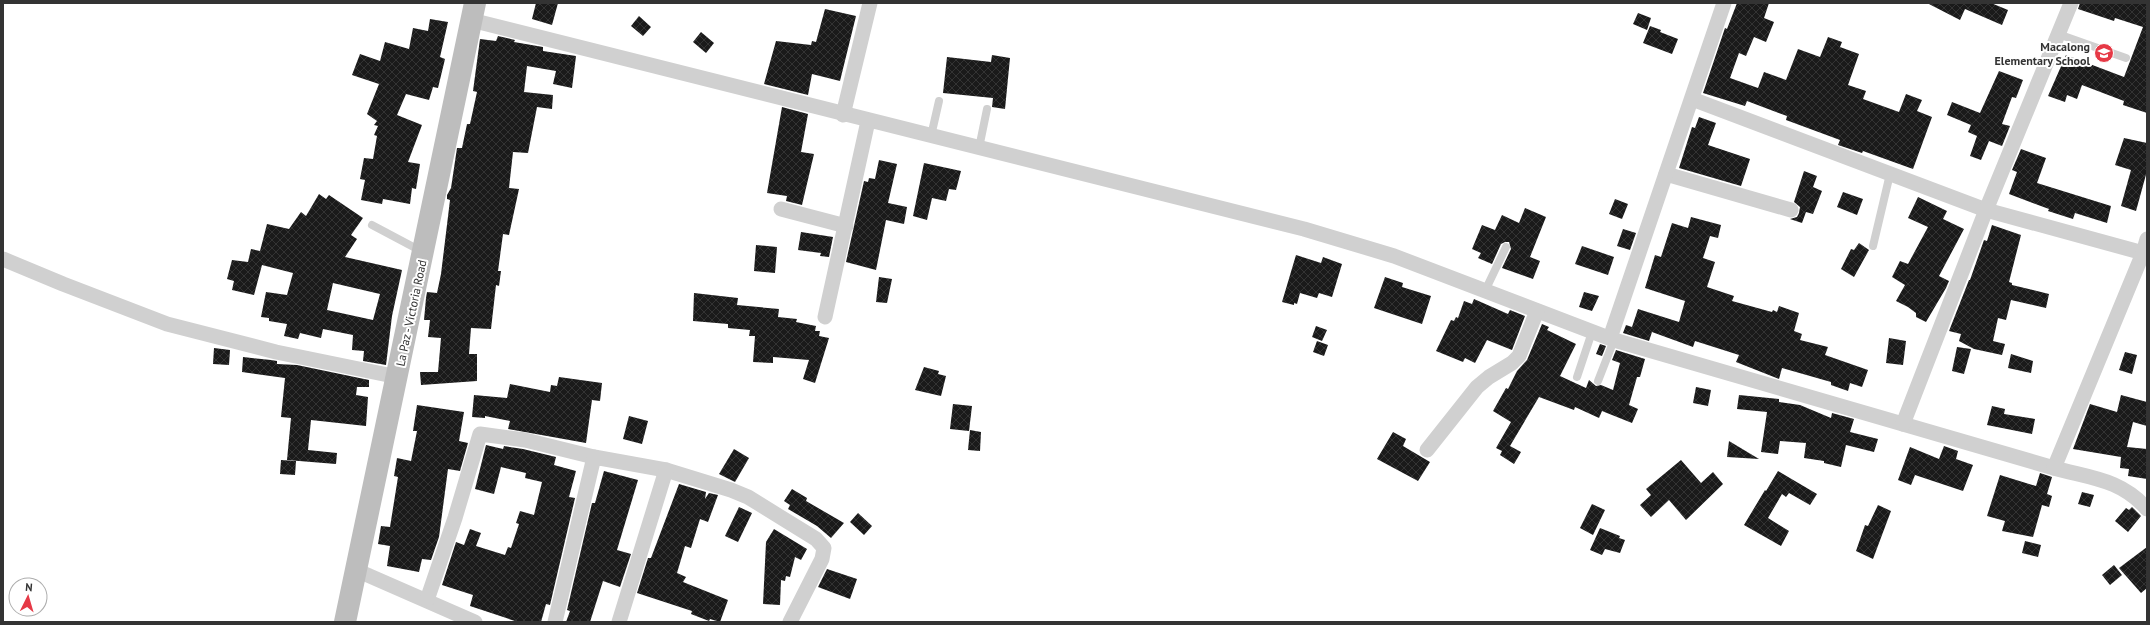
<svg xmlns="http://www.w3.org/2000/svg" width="2150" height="625" viewBox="0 0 2150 625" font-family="'PT Sans',sans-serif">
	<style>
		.building { fill: url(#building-cross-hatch); fill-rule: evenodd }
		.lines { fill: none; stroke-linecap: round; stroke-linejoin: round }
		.lane { stroke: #d0d0d0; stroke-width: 8 }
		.street { stroke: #d0d0d0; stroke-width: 15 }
		.secondary { stroke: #bdbdbd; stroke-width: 22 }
		.labels { text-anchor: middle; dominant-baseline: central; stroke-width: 4; stroke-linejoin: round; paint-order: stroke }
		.poi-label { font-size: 12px; font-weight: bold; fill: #333; stroke: #fff; text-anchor: end }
		.street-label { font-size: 12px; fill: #333; stroke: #fff }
	</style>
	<defs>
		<pattern id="building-cross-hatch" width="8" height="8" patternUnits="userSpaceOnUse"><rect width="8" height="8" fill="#1a1a1a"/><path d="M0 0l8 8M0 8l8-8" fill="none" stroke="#333"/></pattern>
	</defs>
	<rect width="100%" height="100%" fill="#fff"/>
	<g class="building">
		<polygon points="536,3 558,3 552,25 532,19"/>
		<polygon points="1737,3 1769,3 1764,18 1774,22 1766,42 1754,37 1746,56 1739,53 1730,78 1758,88 1764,72 1786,80 1798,49 1820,57 1828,37 1842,42 1840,47 1859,54 1848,85 1866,91 1863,99 1899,112 1906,94 1922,100 1917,111 1932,117 1913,169 1863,151 1862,153 1838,145 1840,140 1786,120 1787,116 1747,101 1745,106 1703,93 1725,28 1727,29"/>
		<polygon points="1927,3 1991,3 2008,10 2002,25 1965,9 1960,20"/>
		<polygon points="2080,3 2147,3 2147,113 2123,105 2124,101 2082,85 2077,99 2067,95 2065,102 2048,96 2066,55 2124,77 2143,27 2115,18 2114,21 2078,9"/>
		<polygon points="825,9 856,16 840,81 812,74 808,95 764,84 776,41 811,45 812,41 816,42"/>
		<polygon points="1638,13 1651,18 1647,30 1633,24"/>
		<polygon points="639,16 651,27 643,36 631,26"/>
		<polygon points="430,19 448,22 440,57 445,59 438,88 433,87 429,100 406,94 397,115 422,125 408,162 420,164 416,189 412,188 410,204 383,199 382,204 361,200 365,180 360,179 364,158 373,159 377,136 374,135 378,126 374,125 377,121 367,114 379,84 352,75 360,54 380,61 385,42 409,49 413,28 428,31"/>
		<polygon points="1650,26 1661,30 1660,32 1678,39 1672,54 1643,43"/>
		<polygon points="701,32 714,43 706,53 693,42"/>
		<polygon points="498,36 515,40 514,42 543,47 543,51 576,56 572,88 553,84 556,71 527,66 524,92 553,95 552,109 537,107 528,153 513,152 509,188 519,189 509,235 503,234 498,271 501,271 499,286 496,285 491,329 471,328 469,354 477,354 477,381 421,385 420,372 438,372 441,338 428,337 430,320 424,320 426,298 427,292 437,293 441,274 450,200 447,199 447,195 451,188 457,148 462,148 467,124 470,124 477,92 473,91 480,39 496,41"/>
		<polygon points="992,55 1010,58 1005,109 992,107 993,98 943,93 947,57 991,62"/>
		<polygon points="1999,71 2023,80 2016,98 2012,97 2002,124 2010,126 2002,146 1989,141 1981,160 1970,156 1977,136 1968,132 1971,125 1947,115 1952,102 1980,113"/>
		<polygon points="782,107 808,114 801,152 814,154 802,205 786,201 787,196 767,193"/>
		<polygon points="1699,117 1716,123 1708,145 1750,159 1741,186 1679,168 1692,127 1695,128"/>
		<polygon points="2124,138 2147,143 2147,171 2136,211 2121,206 2131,170 2115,165"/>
		<polygon points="2021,149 2046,158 2037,183 2111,206 2107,223 2075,213 2073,219 2048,211 2049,209 2009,194 2017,172 2012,170"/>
		<polygon points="879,160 897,164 888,203 907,207 904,224 886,220 876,270 846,262 864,181 868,182 869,178 875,179"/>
		<polygon points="924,163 961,171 956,190 949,189 946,201 932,198 927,220 913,216"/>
		<polygon points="1804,171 1817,176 1813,187 1822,191 1813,214 1806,212 1802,223 1790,219 1797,217 1799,213 1800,207 1794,202"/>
		<polygon points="1843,192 1863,199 1857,215 1837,207"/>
		<path d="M319,194L326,199L329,195L363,218L351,235L357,239L345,257L402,270L392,316L386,365L363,361L364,351L352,350L353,335L323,329L321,338L300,333L298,339L284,336L287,324L269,321V318L261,317L266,292L287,295L293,273L262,265L254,295L232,290L234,281L227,279L232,260L248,262L251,249L260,251L267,224L289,229L301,212L306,216ZM333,283L380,294L373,320L327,310Z"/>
		<polygon points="1918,197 1947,211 1943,219 1964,229 1939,276 1949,281 1946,288 1926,322 1916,317 1916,313 1908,307 1896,301 1905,285 1892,277 1900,261 1908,264 1928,227 1908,218"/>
		<polygon points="1615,199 1628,204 1622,219 1609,214"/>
		<polygon points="1525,208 1546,217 1530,257 1540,261 1533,279 1502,268 1511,249 1509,242 1505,242 1501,244 1492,264 1478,258 1481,253 1472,249 1482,225 1495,230 1502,215 1519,223"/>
		<polygon points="1691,217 1721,225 1718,238 1710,236 1703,258 1715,262 1707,287 1734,296 1732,301 1772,312 1773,310 1777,312 1779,306 1799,313 1794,331 1802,334 1800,340 1828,347 1825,355 1868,370 1862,387 1850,383 1848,391 1831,385 1831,382 1782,368 1779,379 1736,362 1739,355 1695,341 1693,347 1652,332 1649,341 1623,333 1626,325 1632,327 1638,309 1679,322 1685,301 1645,288 1655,255 1661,257 1672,223 1688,228"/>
		<polygon points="1992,225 2021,235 2009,282 2012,283 2012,285 2049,294 2046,308 2011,300 2006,320 1998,318 1993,341 2005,344 2002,355 1974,349 1959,341 1961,334 1949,331 1969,280 1970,280 1984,240 1987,241"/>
		<polygon points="1623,229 1636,233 1630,250 1617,246"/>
		<polygon points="801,232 833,237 829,257 820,256 821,253 798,250"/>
		<polygon points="1859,243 1869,250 1854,277 1841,269 1851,249 1854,250"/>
		<polygon points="756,245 777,247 775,273 754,271"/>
		<polygon points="1582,246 1614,257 1608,275 1575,264"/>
		<polygon points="1296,255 1321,263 1323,257 1342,264 1332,297 1319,293 1317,298 1300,293 1297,304 1294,303 1294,305 1282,302"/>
		<polygon points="879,277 892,279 887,303 876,302"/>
		<polygon points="1385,277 1403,283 1402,287 1431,296 1422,324 1374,308"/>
		<polygon points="1584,292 1599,296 1592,311 1579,307"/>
		<polygon points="694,293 738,298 737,305 779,309 778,317 797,319 796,322 816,326 815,331 820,331 819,336 829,338 815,383 803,379 809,360 773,357 773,363 753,362 755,336 749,336 750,330 728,328 728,324 693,321"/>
		<polygon points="1474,299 1508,314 1510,310 1525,316 1512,350 1487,340 1475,363 1465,358 1463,362 1436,351 1451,320 1454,321 1456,317 1458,318 1464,301 1472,304"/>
		<polygon points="1542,324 1549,327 1547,330 1576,344 1560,376 1586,388 1589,380 1596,386 1601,385 1613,390 1620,363 1612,360 1616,350 1645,359 1640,377 1637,377 1629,405 1638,409 1632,423 1602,411 1599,418 1575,407 1574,410 1539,397 1510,446 1521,452 1514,464 1500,455 1502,451 1496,448 1511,422 1493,411 1506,388 1508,389 1517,371 1527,360"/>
		<polygon points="1316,326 1327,330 1322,341 1312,337"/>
		<polygon points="1889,338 1906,341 1903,365 1886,363"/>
		<polygon points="1317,341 1328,345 1324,356 1313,352"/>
		<polygon points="1600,344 1606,346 1602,356 1596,354"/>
		<polygon points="1957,347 1971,349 1964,374 1952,371"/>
		<polygon points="214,348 230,350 229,365 213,364"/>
		<polygon points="2125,352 2137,355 2132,374 2119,370"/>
		<polygon points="2011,354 2033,361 2031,373 2008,368"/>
		<polygon points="243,357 271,360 277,361 277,364 297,365 369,380 369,387 357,387 356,395 368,397 366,426 311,420 308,450 337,453 336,464 287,460 291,418 281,417 285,378 242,372"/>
		<polygon points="924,367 939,371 938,374 946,376 941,396 915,390"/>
		<polygon points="559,377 602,383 600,401 592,400 586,443 508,429 510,421 485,416 485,418 472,417 474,395 507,398 510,384 550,392 551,385 557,386"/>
		<polygon points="1696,387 1711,390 1708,406 1693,403"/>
		<polygon points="1739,395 1779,399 1779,402 1800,405 1831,418 1832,413 1854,419 1850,432 1878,439 1874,452 1846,445 1841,467 1824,463 1824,461 1804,458 1806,443 1780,441 1778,454 1761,452 1767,412 1737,409"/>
		<polygon points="2121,395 2147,402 2147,426 2133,422 2127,447 2147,449 2147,479 2128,476 2129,469 2120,468 2121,457 2073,449 2090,404 2117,412"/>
		<polygon points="953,404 972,406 969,431 950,429"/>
		<polygon points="417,405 464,412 459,441 468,443 460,471 448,469 439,537 431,560 422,559 419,572 387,566 390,546 378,544 381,526 390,527 398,477 394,476 397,458 411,461 417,431 413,431"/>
		<polygon points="1992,406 2005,409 2004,414 2035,419 2032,434 1987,425"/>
		<polygon points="629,416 648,421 642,444 623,439"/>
		<polygon points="970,430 981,432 980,451 968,450"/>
		<polygon points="1393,432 1406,439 1403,446 1430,462 1418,481 1377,459"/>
		<polygon points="1729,441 1759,459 1727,457"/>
		<polygon points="486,445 503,449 504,446 523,449 556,457 554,465 576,471 569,497 575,498 550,605 546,604 541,622 518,622 470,606 473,595 442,585 456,542 464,545 470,529 481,533 476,546 505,555 508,547 511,548 519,524 516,523 520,511 534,515 542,482 525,478 526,473 501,467 494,494 475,489"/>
		<polygon points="1944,446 1958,451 1956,459 1973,465 1963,491 1915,475 1911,485 1898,480 1910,447 1939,459"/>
		<polygon points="734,449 749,458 735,482 719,474"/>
		<polygon points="281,460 296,461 295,475 280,474"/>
		<polygon points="1681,460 1701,483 1713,472 1723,484 1686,520 1669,500 1651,517 1640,505 1651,495 1646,489"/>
		<polygon points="604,471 638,480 617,550 631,554 620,587 603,581 590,622 566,622 570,611 567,610 592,503 595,503"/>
		<polygon points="1778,471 1817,494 1810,505 1789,493 1786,497 1782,494 1768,518 1789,531 1781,546 1744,525 1765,490 1766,491"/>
		<polygon points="2040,473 2052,477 2047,494 2052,496 2049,507 2042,505 2033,537 2002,531 2005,521 1987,516 2000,475 2036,486"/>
		<polygon points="679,484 706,492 705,499 709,493 718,495 708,522 700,519 691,548 685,546 677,573 686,577 683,582 728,600 720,622 710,619 709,621 691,614 692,611 637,593 648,558 651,558"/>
		<polygon points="792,489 807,498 806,501 844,523 831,538 817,526 788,509 790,505 784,501"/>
		<polygon points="2082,492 2094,495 2090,507 2078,504"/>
		<polygon points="1592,504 1605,510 1593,535 1580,528"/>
		<polygon points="1878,505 1891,511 1873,559 1856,551 1865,525 1868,526"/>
		<polygon points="739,507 752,513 738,542 725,536"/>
		<polygon points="2132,507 2141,516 2128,532 2115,521 2126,508 2129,510"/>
		<polygon points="858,513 872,526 864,535 850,522"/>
		<polygon points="1600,528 1620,536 1619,538 1625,540 1620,553 1605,549 1602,555 1590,550"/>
		<polygon points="774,529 807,549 801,560 795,557 790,577 786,576 785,581 781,580 780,605 763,604 766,542"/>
		<polygon points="2025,541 2041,545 2038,557 2022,553"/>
		<polygon points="2147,547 2147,588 2141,593 2119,568"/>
		<polygon points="2114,565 2122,575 2110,585 2102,575"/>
		<polygon points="827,569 857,579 850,599 818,587"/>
	</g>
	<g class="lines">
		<g class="lane">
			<polyline points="2058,34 2126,58"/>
			<polyline points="931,136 939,101"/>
			<polyline points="979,148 987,109"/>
			<polyline points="372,225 421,251"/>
			<polyline points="1873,246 1890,174"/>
			<polyline points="1485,291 1506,247"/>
			<polyline points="1577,377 1592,332"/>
			<polyline points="1598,381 1614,340"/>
		</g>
		<g class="street">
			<path d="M471,20L1304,229L1394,256L1614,340L2054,468C2090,478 2121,479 2147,509"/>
			<polyline points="1692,99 1986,210 2147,254"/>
			<polyline points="843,115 870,3"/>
			<polyline points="1666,174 1791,210"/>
			<polyline points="781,209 846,226"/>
			<polyline points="3,259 63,284 167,324 276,352 398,377"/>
			<polyline points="825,317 868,121"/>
			<polyline points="1610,338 1724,3"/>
			<polyline points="1903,424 1986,210 2071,3"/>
			<polyline points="1427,450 1477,387 1489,377 1512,363 1519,356 1537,311"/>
			<polyline points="2054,468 2143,253 2147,239"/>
			<polyline points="356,570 475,622"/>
			<polyline points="427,600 455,518 480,434 525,440 594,457"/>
			<polyline points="555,622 594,457 666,470 731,490 748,497 816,539 824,548 822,559 790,622"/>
			<polyline points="619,622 666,470"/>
		</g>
		<polyline class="secondary" points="345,622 475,3"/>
	</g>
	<defs>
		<symbol id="school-disc" viewBox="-11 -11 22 22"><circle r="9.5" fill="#e63946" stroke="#fff"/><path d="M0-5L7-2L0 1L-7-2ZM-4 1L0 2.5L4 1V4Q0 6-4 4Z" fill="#fff"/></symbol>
	</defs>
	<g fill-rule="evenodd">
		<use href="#school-disc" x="2093" y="42" width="22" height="22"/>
	</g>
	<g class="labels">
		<g class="poi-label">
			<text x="2090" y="46">Macalong<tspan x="2090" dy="14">Elementary School</tspan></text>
		</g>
		<g class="street-label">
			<text transform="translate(411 313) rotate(-78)">La Paz - Victoria Road</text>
		</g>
	</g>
	<rect width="2150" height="625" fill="none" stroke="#333333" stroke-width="8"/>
	<g transform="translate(28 597) rotate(5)"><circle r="19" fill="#ffffff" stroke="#adadad"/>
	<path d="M0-3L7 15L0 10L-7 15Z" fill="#e63946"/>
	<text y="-6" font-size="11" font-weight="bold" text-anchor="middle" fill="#333333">N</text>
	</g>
</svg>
